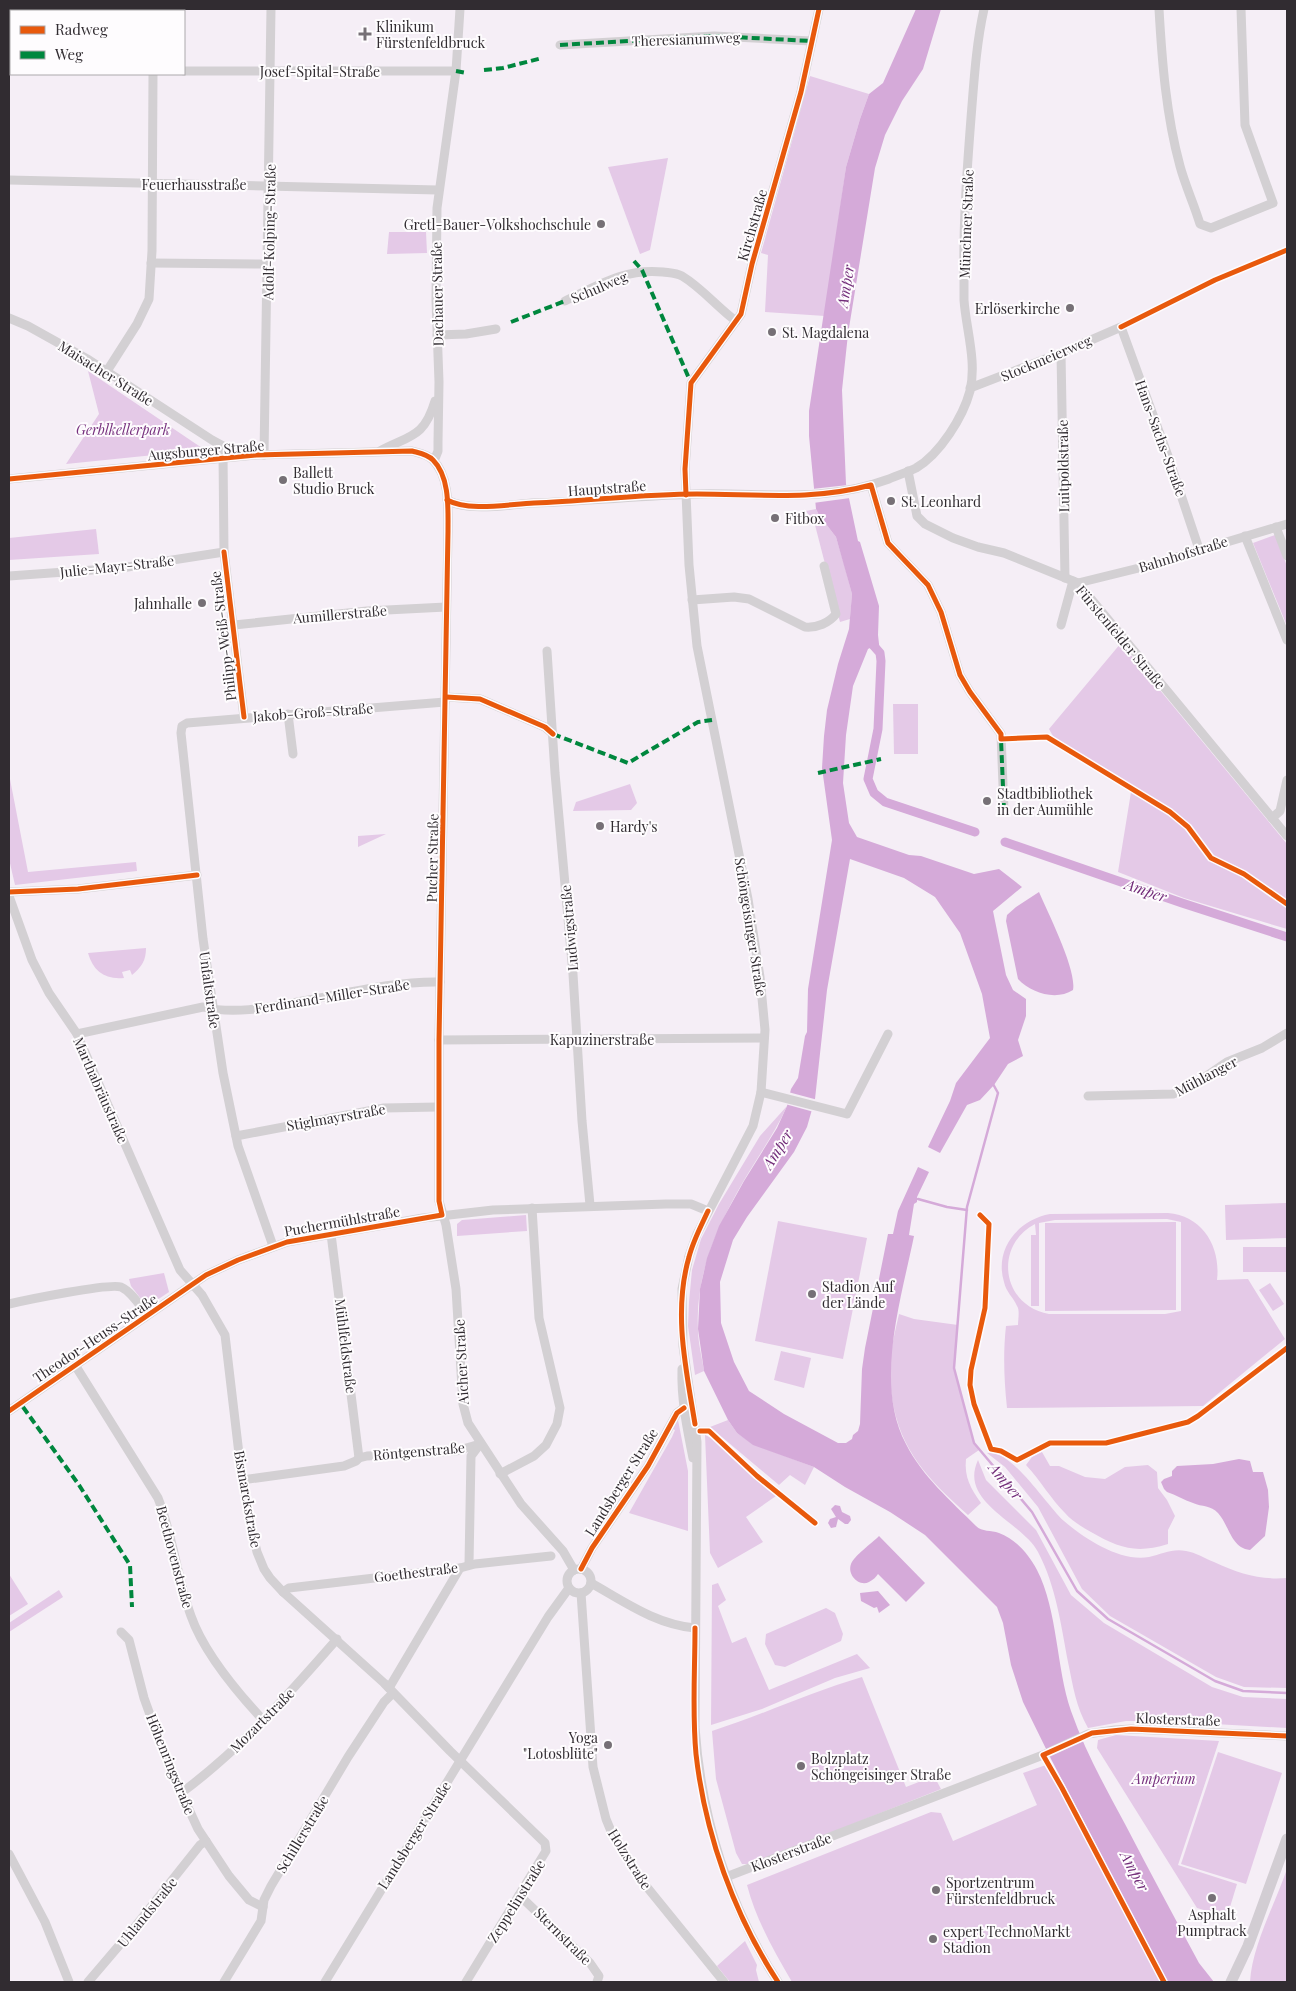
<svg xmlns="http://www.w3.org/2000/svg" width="1296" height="1991" viewBox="0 0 1296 1991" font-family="'Playfair Display',serif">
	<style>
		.green { fill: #e4c9e7; fill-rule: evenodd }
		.water { fill: #d5aad9 }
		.pier { fill: #f5eef6 }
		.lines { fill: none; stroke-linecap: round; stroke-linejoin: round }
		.stream { stroke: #d5aad9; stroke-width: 2.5 }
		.canal { stroke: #d5aad9; stroke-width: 9 }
		.minor { stroke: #d3d0d3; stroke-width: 9 }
		.major { stroke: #d2cdd3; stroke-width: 11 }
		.quiet { stroke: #00873e; stroke-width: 4; stroke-dasharray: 8 4; stroke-linecap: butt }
		.cycleway-casing { stroke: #fefcfe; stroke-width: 8 }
		.cycleway { stroke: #e8590c; stroke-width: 5 }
		.poi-dot { fill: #767076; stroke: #fefcfe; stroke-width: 2 }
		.labels { text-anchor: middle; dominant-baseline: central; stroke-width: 4; stroke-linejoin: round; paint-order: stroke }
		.poi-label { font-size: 14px; fill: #312c31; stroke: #fefcfe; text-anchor: start }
		.street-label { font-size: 14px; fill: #312c31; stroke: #fefcfe }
		.park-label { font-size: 14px; font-style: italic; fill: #77317e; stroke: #fefcfe }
		.water-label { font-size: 15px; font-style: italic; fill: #712b78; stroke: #fefcfe }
	</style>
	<rect width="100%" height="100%" fill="#f5eef6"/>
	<g class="green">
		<polygon points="810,76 869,94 860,119 846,167 825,316 765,312 768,255 761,253"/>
		<polygon points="668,158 650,250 640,254 608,167"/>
		<polygon points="389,232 426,232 427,253 387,254"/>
		<polygon points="88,371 202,448 203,450 66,464 99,414"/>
		<polygon points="816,509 819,515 836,537 844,564 852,594 850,619 840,622 815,525 806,511"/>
		<polygon points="96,529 99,554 9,560 9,538"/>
		<polygon points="1275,535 1287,566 1287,626 1253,543"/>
		<polygon points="1121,643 1287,844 1287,929 1184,898 1118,872 1132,786 1054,738 1049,729"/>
		<polygon points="893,704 918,704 918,754 894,754"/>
		<polygon points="9,774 28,872 136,862 137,871 15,885 9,859"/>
		<polygon points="630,784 637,803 631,810 573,811 576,802"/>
		<polygon points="386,834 358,847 358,836"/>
		<path d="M146,948C146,960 142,967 132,975L130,970L122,972L124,978C105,980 93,971 88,953Z"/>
		<path d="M787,1106C775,1133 758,1156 743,1182C717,1227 695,1275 698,1329C698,1343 702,1357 704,1371L695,1375L688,1326L689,1302L692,1270L701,1239L719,1204L760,1136Z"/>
		<polygon points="1286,1203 1287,1238 1226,1240 1225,1205"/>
		<path d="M1168,1213C1203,1216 1221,1247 1217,1280L1248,1279L1285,1339L1203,1406L1007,1408C1004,1380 1003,1353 1006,1326L1018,1325C1018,1320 1020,1310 1017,1306C1013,1297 1006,1292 1004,1282C994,1249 1018,1220 1050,1214ZM1167,1219L1181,1222V1311L1165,1314H1049C1002,1306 993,1246 1035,1224L1036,1235H1031V1306H1039V1223L1055,1220Z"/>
		<polygon points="526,1215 527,1231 457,1236 457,1224 462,1220"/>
		<polygon points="778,1221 867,1238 843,1359 755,1341"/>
		<polygon points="1176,1222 1176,1310 1045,1311 1045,1223"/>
		<rect x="1243" y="1247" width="44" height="25"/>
		<polygon points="164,1273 169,1292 151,1304 145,1304 131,1286 129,1279"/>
		<polygon points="1270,1283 1284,1304 1273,1311 1259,1290"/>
		<path d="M899,1314L914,1319L958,1325L954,1368L974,1443L979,1450L966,1459C964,1477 971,1489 981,1503L968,1515C929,1480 900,1451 892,1398C890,1384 889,1369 891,1356C892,1342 896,1328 899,1314Z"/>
		<polygon points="781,1351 811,1358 804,1388 774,1380"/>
		<polygon points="678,1420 688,1471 688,1531 629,1513 672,1437 675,1430 673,1429"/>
		<polygon points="728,1420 737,1433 753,1444 814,1467 805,1485 790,1475 779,1485 710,1427"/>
		<polygon points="705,1435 716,1440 776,1496 746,1517 763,1542 718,1568 710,1553"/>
		<path d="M1042,1452L1050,1466H1059L1085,1477L1105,1479L1125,1467L1148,1465L1157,1472L1158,1488L1167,1500L1175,1516L1168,1530V1544C1136,1554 1119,1548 1091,1532C1082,1527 1072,1521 1065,1513C1051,1499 1040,1480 1026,1465L1032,1457Z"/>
		<path d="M987,1453C1011,1448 1046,1505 1064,1521C1085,1539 1120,1562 1149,1557C1162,1554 1173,1548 1186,1551C1195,1552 1206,1559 1214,1562C1240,1574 1259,1580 1287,1578V1688L1244,1687L1216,1677L1110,1616L1082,1589L1038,1507L1005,1467Z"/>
		<path d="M978,1460L986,1480L1036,1530L1071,1595L1104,1623L1212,1687L1243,1697L1287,1699V1728L1161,1721H1126L1088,1728C1076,1707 1073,1686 1068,1662C1061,1625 1056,1586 1038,1552C1023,1522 958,1503 978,1460Z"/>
		<polygon points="9,1574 28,1604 9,1616"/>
		<polygon points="718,1583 726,1600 718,1606 732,1643 746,1637 769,1690 857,1654 870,1668 835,1678 762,1709 711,1725 712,1585"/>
		<polygon points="59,1590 63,1597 9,1632 9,1623"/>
		<polygon points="826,1608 835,1613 843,1634 841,1641 785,1667 775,1665 765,1644 766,1634"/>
		<path d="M862,1677L906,1787L934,1776L941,1789L752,1864H742L736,1853L716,1779L712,1731C762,1715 811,1692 862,1677Z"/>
		<polygon points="1116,1735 1219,1741 1178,1865 1237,1884 1227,1917 1197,1908 1097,1748 1098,1740"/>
		<polygon points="1218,1752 1282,1773 1246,1884 1181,1864"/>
		<path d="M1046,1765L1161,1982H792C774,1951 756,1920 747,1885L931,1812L941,1813L953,1841L1037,1805L1023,1773Z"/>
		<path d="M1287,1869V1982H1250C1252,1946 1275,1904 1287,1869Z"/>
		<polygon points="745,1941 757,1965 756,1970 759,1982 730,1982 717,1966"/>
	</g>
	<g class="water">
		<path d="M916,9H941L923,69L902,101L885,135L875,168L848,334L842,390L846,484L858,541L860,542L879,606L878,635L880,653L875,652L870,648L868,649L853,686L846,735L843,783L849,823L857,837L909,855L921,856L974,874L999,869L1022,887L993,911L1006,975L1013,990L1026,999V1016L1018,1040L1023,1056L1008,1064L994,1085L980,1100L967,1105L940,1153L928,1147L950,1101L956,1083L990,1038L982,994L960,933L935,897L904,878L850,859L827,990L815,1099L807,1127L794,1152L747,1217L733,1240L720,1282L721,1323L734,1362L749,1391L784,1414L838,1443H846L852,1439L853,1435L858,1431L860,1424L862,1369L865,1348L888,1234H893L898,1211L918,1167L929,1172L917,1197V1202L914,1204L909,1235L914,1236C901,1300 874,1384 906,1444C922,1476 951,1501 976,1526C982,1532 991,1530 999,1533C1016,1539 1029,1555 1037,1570C1058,1611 1056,1667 1071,1711C1085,1751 1105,1787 1125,1824C1149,1870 1174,1917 1199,1963L1214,1982H1168L1051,1759L1023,1702L1011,1665L1003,1623L997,1607L925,1535L890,1512L845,1487L814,1467L753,1445L737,1433L728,1420L704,1371L698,1329L700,1289L707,1258L719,1226L744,1181L777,1128L787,1106L791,1089L798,1078L805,1036L807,1032L808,989L832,840L822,768L824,736L827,710L838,664L849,629L852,594L836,537L819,515L816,509L809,436V411L846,167L860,119L869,94L883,83Z"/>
		<path d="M1039,892C1048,913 1077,970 1073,990C1056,1001 1031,993 1018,979L1006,921L1007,915L1016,907Z"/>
		<path d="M1239,1459L1250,1461L1253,1472H1263L1268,1490L1269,1507L1265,1536L1250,1550C1231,1548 1229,1525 1218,1513C1211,1505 1202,1507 1193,1503C1184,1500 1176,1495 1167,1492L1164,1489L1161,1482L1164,1479L1172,1476V1471L1177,1466L1213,1464Z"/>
		<polygon points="835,1505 840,1506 842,1512 850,1516 851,1520 848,1524 845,1524 838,1519 836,1527 831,1528 828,1523 830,1519 836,1517 831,1509"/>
		<path d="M879,1536L925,1583L906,1602L878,1574C876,1577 873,1580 869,1582C859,1587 847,1575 851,1564C854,1556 872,1543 879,1536Z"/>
		<polygon points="878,1591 890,1605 879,1613 877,1607 874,1608 861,1601 860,1593"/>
	</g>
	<g class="pier">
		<polygon points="848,485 850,498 813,503 812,489"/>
		<polygon points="788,1092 818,1100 814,1112 785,1104"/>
	</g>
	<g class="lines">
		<g class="stream">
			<polyline points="993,1084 998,1093 967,1207 954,1368 974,1443 1032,1512 1077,1591 1108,1619 1215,1681 1243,1691 1287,1693"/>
			<polyline points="918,1199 947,1207 967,1210"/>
		</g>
		<g class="canal">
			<polyline points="873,645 880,653 881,661 878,729 868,779 874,793 885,802 975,832"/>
			<polyline points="1005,842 1182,903 1287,937"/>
		</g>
		<g class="minor">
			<polyline points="153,9 153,11"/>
			<path d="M1159,9C1162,61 1166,115 1180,166C1185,185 1194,204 1200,224L1211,228L1273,203L1245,125L1241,9"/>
			<polyline points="560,45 714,36 811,41"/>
			<polyline points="9,55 11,54"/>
			<polyline points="184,71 456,71"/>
			<polyline points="9,180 438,190"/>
			<polyline points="151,263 268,264"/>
			<path d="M565,301C599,285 625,268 663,272C670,273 676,273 682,276C702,288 717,307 736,321"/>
			<polyline points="9,318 28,326 89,360 212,440 223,446 251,454"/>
			<polyline points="437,335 466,334 496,329"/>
			<polyline points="1061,353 1065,578"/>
			<polyline points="107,371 137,324 149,299 152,251 153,74"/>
			<polyline points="970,388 1061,353 1121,327 1168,456 1199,549"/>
			<path d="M380,451C410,435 424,438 435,401"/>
			<polyline points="223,454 224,552 244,717"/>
			<polyline points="264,455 271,9"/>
			<polyline points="434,461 438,451 438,442 439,382 436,300 437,208 456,71 460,9"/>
			<polyline points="908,471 917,516 925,524 953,538 978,547 1004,553 1078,583 1287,836"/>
			<path d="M9,479L256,455L412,451C419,453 427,454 433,460C450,477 448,509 448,531L439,1040V1201L446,1225L456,1289L463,1404L468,1423L521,1504L563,1551L574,1570"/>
			<polyline points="871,485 888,543 928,585 941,612 960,675 970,692 1001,734 1004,811"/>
			<path d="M447,500C469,512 508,505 532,503C587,501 641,496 695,494C765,492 821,504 889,479C898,475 908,472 916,468C940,454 963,417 970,391C977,361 966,329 964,300C964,292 964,284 964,276C963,224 967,170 971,118C974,81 976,45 984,9"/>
			<polyline points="1276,527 1287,556"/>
			<polyline points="1245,536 1287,640"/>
			<polyline points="9,576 121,568 224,552"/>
			<polyline points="1078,583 1143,567 1287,524"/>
			<path d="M692,600L734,597L749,599L805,627C817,628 829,623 836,614L824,566"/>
			<polyline points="234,625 367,611 446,607"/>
			<polyline points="1061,625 1073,581"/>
			<polyline points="547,651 555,773 573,974 582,1121 590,1205"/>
			<polyline points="446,697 480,699 545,727 553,734"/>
			<polyline points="288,714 293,754"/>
			<polyline points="1272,818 1280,811 1287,780"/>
			<polyline points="9,892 78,889 197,875"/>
			<polyline points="9,896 32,960 49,993 77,1034 180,1270 202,1295 225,1335 241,1471 252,1531 257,1552 264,1569 270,1578 283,1592 384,1683 450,1751 545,1843 546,1851 466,1982"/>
			<path d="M77,1034L203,1007C235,1015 271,1007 303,1001C348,993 394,981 440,982"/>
			<polyline points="439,1040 764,1038"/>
			<polyline points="761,1092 847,1114 888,1034"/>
			<polyline points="1088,1096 1173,1094 1192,1086 1227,1062 1262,1048 1287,1033"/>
			<polyline points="236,1136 384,1108 438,1107"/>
			<polyline points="331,1234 359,1458"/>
			<polyline points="273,1246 238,1146 223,1073 203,939 181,733 182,726 187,723 445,702"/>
			<path d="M9,1304C26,1300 109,1283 121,1287C132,1292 140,1306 147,1315"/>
			<path d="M75,1365L158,1498C173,1536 177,1577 191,1616C204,1653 237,1692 263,1720"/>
			<path d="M682,1369C681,1399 687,1428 693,1458"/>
			<polyline points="9,1411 206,1275 238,1260 287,1242 423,1218 493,1210 666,1204 691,1204 708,1211"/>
			<polyline points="500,1474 534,1456 546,1445 557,1424 560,1408 539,1318 532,1208"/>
			<polyline points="242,1480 344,1466 356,1461 359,1458 367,1456 456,1451 480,1444"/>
			<polyline points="469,1564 471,1456 480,1444"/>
			<polyline points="581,1569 592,1548 648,1466 677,1413 684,1408"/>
			<circle cx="579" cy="1581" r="12"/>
			<path d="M591,1583C625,1602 655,1624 695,1628"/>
			<polyline points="283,1592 289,1588 460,1568 475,1564 551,1556"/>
			<polyline points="581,1593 593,1767 606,1819 613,1836 642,1881 724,1982"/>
			<polyline points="121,1632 129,1640 144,1698 167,1762 198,1829 229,1876 249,1900 263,1907"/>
			<polyline points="389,1688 460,1568"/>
			<path d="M181,1793C240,1750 289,1694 337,1639"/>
			<polyline points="9,1854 45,1922 69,1982"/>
			<polyline points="726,1877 1043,1755 1088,1734 1115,1730 1131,1729 1287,1736"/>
			<polyline points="519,1895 590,1963 599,1976 597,1982"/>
			<polyline points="88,1982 134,1928 200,1845 206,1841"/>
			<polyline points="224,1982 261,1921 264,1900 271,1886 348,1757 384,1702 393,1693"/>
			<polyline points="325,1982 548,1617 569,1588"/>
			<path d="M778,1982C729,1907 701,1817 695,1727L697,1442L683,1346L682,1289L689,1256L697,1234L753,1126L761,1092L765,1030L760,977L748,899L697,646L689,565L685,469L691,383L741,314L752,264L801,92L819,9"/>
		</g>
		<polyline class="major" points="1231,1982 1248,1946 1287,1839"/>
		<g class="quiet">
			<polyline points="560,45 714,36 811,41"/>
			<polyline points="484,70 503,68 542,58"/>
			<polyline points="456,71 466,73"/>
			<polyline points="634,261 642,270 691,383"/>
			<polyline points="511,322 565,301"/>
			<polyline points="553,734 628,763 698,722 712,720"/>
			<polyline points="818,773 881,759"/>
			<polyline points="1004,811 1001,739 1006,738"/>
			<polyline points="23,1407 79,1485 130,1565 132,1607"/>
		</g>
		<defs>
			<g id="cycleway">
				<polyline points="1121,327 1215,280 1287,250"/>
				<path d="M9,479L256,455L412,451C419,453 427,454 433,460C450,477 448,509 448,531L439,1040V1201L442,1215L287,1242L238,1260L206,1275L9,1411"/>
				<polyline points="686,495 685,469 691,383 741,314 752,264 801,92 819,9"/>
				<path d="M447,500C469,512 509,504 534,503C588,501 643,494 697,494C756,494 813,501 871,485L888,543L928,585L941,612L960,675L970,692L1001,734V739L1047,737L1170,812L1188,827L1211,858L1244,874L1287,904"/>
				<polyline points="224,552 244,717"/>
				<polyline points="446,697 480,699 545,727 553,734"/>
				<polyline points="9,892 78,889 197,875"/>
				<polyline points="980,1215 989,1224 985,1308 971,1370 970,1385 974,1404 991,1449 1001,1451 1017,1460 1050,1443 1106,1443 1188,1422 1198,1416 1287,1348"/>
				<path d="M695,1424C686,1369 673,1312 689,1257C693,1241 701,1226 708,1211"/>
				<polyline points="700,1431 709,1431 757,1476 815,1523"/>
				<polyline points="581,1569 592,1548 648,1466 677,1413 684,1408"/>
				<path d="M695,1628C695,1670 692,1713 696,1754C705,1834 734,1915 778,1982"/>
				<polyline points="1164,1982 1062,1788 1043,1755 1092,1733 1131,1729 1287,1736"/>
			</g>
		</defs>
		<use href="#cycleway" class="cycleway-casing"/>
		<use href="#cycleway" class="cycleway"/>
	</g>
	<g class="poi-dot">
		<path d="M362.5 26.5h5v5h5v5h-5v5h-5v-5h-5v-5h5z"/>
		<circle cx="601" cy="224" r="5"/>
		<circle cx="1070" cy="308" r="5"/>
		<circle cx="772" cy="332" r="5"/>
		<circle cx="283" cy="480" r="5"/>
		<circle cx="891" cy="501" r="5"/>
		<circle cx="775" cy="518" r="5"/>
		<circle cx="202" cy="603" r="5"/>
		<circle cx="987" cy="801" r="5"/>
		<circle cx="600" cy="826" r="5"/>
		<circle cx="812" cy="1294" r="5"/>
		<circle cx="608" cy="1745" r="5"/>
		<circle cx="801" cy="1766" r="5"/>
		<circle cx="936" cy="1890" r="5"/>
		<circle cx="1212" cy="1898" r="5"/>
		<circle cx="933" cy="1939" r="5"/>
	</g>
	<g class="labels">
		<g class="poi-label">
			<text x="376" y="26">Klinikum<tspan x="376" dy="16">Fürstenfeldbruck</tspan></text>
			<text x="591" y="224" text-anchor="end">Gretl-Bauer-Volkshochschule</text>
			<text x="1060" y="308" text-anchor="end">Erlöserkirche</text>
			<text x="782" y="332">St. Magdalena</text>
			<text x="293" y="472">Ballett<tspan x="293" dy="16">Studio Bruck</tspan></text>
			<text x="901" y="501">St. Leonhard</text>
			<text x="785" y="518">Fitbox</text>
			<text x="192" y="603" text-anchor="end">Jahnhalle</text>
			<text x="997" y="793">Stadtbibliothek<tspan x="997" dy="16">in der Aumühle</tspan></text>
			<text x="610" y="826">Hardy's</text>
			<text x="822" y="1286">Stadion Auf<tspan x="822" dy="16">der Lände</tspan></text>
			<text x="598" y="1737" text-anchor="end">Yoga<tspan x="598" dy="16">"Lotosblüte"</tspan></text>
			<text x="811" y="1758">Bolzplatz<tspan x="811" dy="16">Schöngeisinger Straße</tspan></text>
			<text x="946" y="1882">Sportzentrum<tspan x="946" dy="16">Fürstenfeldbruck</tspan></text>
			<text x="1212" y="1914" text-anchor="middle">Asphalt<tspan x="1212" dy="16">Pumptrack</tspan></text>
			<text x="943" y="1931">expert TechnoMarkt<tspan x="943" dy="16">Stadion</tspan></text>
		</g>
		<g class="street-label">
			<text transform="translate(686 39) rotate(-2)">Theresianumweg</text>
			<text x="320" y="71">Josef-Spital-Straße</text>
			<text x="194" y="184">Feuerhausstraße</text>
			<text transform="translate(966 224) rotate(-88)">Münchner Straße</text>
			<text transform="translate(752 225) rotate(-74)">Kirchstraße</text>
			<text transform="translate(269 232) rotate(-89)">Adolf-Kolping-Straße</text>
			<text transform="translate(599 287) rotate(-23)">Schulweg</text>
			<text transform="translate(437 294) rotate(-91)">Dachauer Straße</text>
			<text transform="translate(1046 358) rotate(-23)">Stockmeierweg</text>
			<text transform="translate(106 373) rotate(32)">Maisacher Straße</text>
			<text transform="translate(1161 438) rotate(70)">Hans-Sachs-Straße</text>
			<text transform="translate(206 450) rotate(-5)">Augsburger Straße</text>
			<text transform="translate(1063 466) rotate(-91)">Luitpoldstraße</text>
			<text transform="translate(607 488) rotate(-4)">Hauptstraße</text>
			<text transform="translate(1183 554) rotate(-17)">Bahnhofstraße</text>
			<text transform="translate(117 566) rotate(-6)">Julie-Mayr-Straße</text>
			<text transform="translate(340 614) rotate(-5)">Aumillerstraße</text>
			<text transform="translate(223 636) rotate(-97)">Philipp-Weiß-Straße</text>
			<text transform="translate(1121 637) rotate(50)">Fürstenfelder Straße</text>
			<text transform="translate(313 712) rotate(-4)">Jakob-Groß-Straße</text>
			<text transform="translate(432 858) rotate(-89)">Pucher Straße</text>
			<text transform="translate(751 927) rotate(81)">Schöngeisinger Straße</text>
			<text transform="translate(569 928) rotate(-95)">Ludwigstraße</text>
			<text transform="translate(210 990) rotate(82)">Unfaltstraße</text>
			<text transform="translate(332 996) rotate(-9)">Ferdinand-Miller-Straße</text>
			<text x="602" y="1039">Kapuzinerstraße</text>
			<text transform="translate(1206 1076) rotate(-28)">Mühlanger</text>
			<text transform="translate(101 1090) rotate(66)">Marthabräustraße</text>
			<text transform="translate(336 1117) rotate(-10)">Stiglmayrstraße</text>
			<text transform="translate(342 1221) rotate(-10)">Puchermühlstraße</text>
			<text transform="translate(95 1338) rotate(-34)">Theodor-Heuss-Straße</text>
			<text transform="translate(346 1346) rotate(83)">Mühlfeldstraße</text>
			<text transform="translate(461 1362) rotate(-93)">Aicher Straße</text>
			<text transform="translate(419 1451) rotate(-5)">Röntgenstraße</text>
			<text transform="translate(621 1482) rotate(-58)">Landsberger Straße</text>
			<text transform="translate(248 1499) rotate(80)">Bismarckstraße</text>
			<text transform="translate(175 1557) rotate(75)">Beethovenstraße</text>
			<text transform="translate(416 1572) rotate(-7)">Goethestraße</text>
			<text transform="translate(1178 1719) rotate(2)">Klosterstraße</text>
			<text transform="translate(262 1720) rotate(-45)">Mozartstraße</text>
			<text transform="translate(171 1764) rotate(68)">Höhenringstraße</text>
			<text transform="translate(302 1834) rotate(-59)">Schillerstraße</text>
			<text transform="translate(414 1835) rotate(-58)">Landsberger Straße</text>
			<text transform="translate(791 1852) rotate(-21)">Klosterstraße</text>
			<text transform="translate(630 1859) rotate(58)">Holzstraße</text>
			<text transform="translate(516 1901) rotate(-58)">Zeppelinstraße</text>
			<text transform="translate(147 1912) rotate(-51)">Uhlandstraße</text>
			<text transform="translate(563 1936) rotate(45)">Sternstraße</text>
		</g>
		<g class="park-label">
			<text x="123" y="429">Gerblkellerpark</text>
			<text x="1164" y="1778">Amperium</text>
		</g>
		<g class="water-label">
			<text transform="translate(845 286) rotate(-81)">Amper</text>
			<text transform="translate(1146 890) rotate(19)">Amper</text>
			<text transform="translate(777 1149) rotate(-58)">Amper</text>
			<text transform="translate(1006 1481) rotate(50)">Amper</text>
			<text transform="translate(1135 1871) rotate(62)">Amper</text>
		</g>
	</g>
	<rect width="1296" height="1991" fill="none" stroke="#312c31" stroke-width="20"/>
	<rect x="10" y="10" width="175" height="65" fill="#fefcfe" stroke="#aca9ac"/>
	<rect x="20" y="26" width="25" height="8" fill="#e8590c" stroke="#aca9ac"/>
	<text x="55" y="35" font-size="15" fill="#312c31">Radweg</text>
	<rect x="20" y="51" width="25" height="8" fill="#00873e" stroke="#aca9ac"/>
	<text x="55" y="60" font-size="15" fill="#312c31">Weg</text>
</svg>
